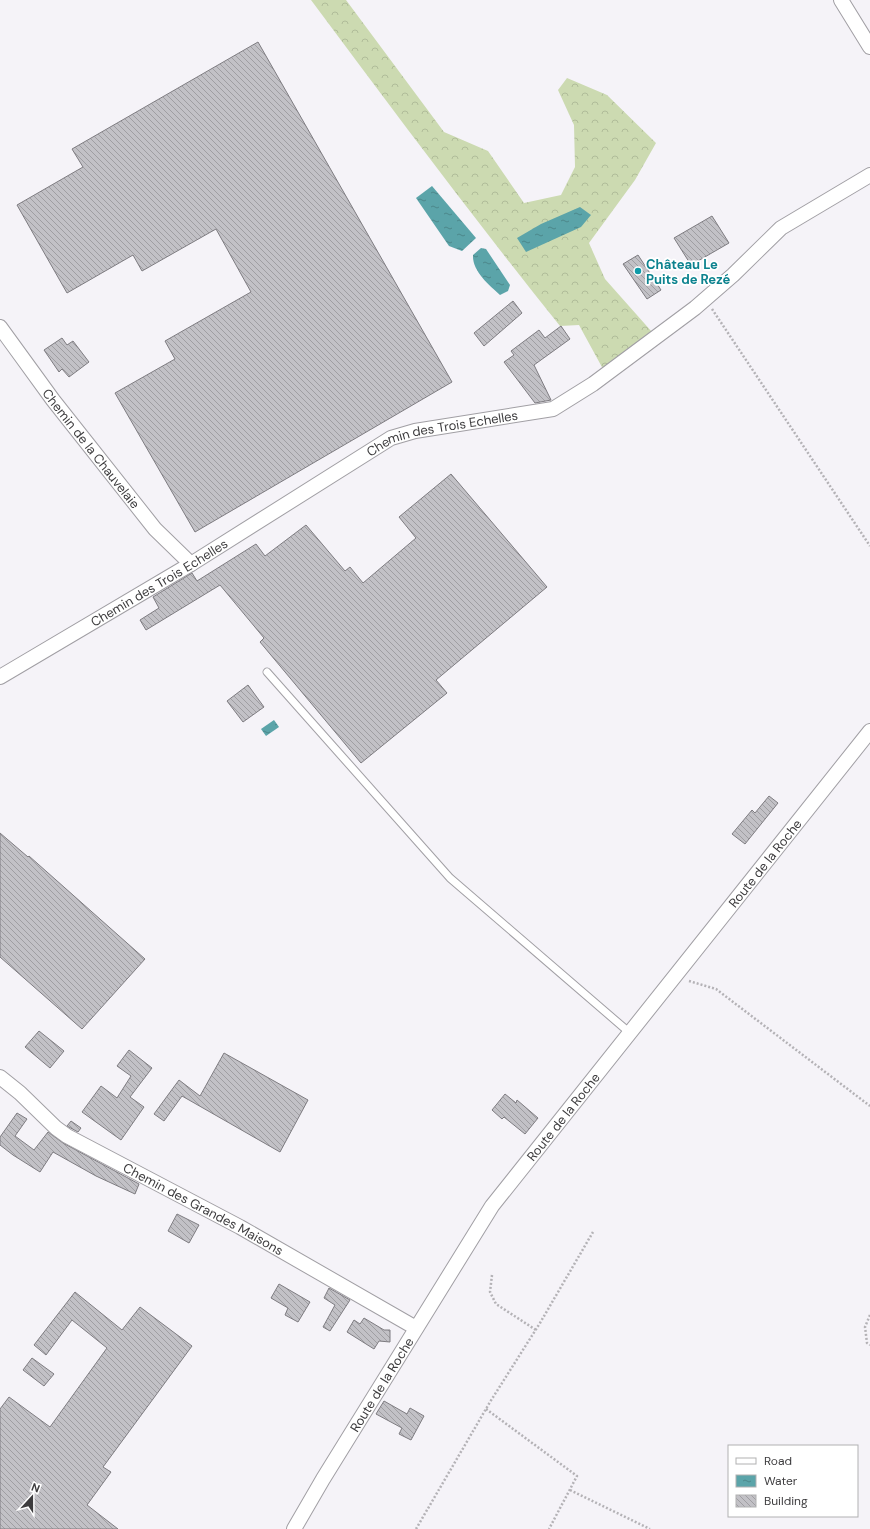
<svg xmlns="http://www.w3.org/2000/svg" width="870" height="1529" viewBox="0 0 870 1529" font-family="'DM Sans',sans-serif">
	<style>
		.forest { fill: url(#forest-crowns) }
		.water { fill: url(#water-ripples) }
		.building { fill: url(#building-back-hatch); stroke: #7e7c81 }
		.lines { fill: none; stroke-linecap: round; stroke-linejoin: round }
		.service-casing { stroke: #a19fa4; stroke-width: 9 }
		.minor-casing { stroke: #a19fa4; stroke-width: 16 }
		.path { stroke: #b4b2b6; stroke-width: 2.5; stroke-dasharray: 2 2; stroke-linecap: butt }
		.service { stroke: #fff; stroke-width: 7 }
		.minor { stroke: #fff; stroke-width: 14 }
		.culture-dot { fill: #0f9aa8; stroke: #fff; stroke-width: 1.5 }
		.labels { text-anchor: middle; dominant-baseline: central; stroke-width: 3.5; stroke-linejoin: round; paint-order: stroke }
		.culture-label { font-size: 13px; font-weight: bold; fill: #0d838f; stroke: #fff; text-anchor: start }
		.street-label { font-size: 13px; fill: #3d3c3e; stroke: #fff }
	</style>
	<defs>
		<pattern id="forest-crowns" width="20" height="18" patternUnits="userSpaceOnUse"><rect width="20" height="18" fill="#ccdab1"/><path d="M2 6a3 3 0 1 1 6 0M12 15a3 3 0 1 1 6 0" fill="none" stroke="#b0bc99"/></pattern>
		<pattern id="water-ripples" width="26" height="14" patternUnits="userSpaceOnUse"><rect width="26" height="14" fill="#5ba4a9"/><path d="M2 4q2-2 4 0t4 0M15 11q2-2 4 0t4 0" fill="none" stroke="#4c878b"/></pattern>
		<pattern id="building-back-hatch" width="6" height="6" patternUnits="userSpaceOnUse"><rect width="6" height="6" fill="#c2c1c6"/><path d="M-1 5l2 2M0 0l6 6M5-1l2 2" fill="none" stroke="#9f9ea2"/></pattern>
	</defs>
	<rect width="100%" height="100%" fill="#f5f3f8"/>
	<path class="forest" d="M311,0H346L444,132L488,151L524,203L561,195L575,167L574,125L558,90L567,78L607,95L656,143L635,180L589,243L605,279L652,332L603,369L579,325L560,326C474,219 393,110 311,0Z"/>
	<g class="water">
		<polygon points="432,186 476,238 462,251 449,246 416,198"/>
		<polygon points="580,207 591,215 581,227 526,252 517,238 541,224"/>
		<path d="M481,248L486,249L510,285L508,291L500,295C489,285 472,271 473,255Z"/>
		<polygon points="274,720 279,727 266,736 261,729"/>
	</g>
	<g class="building">
		<polygon points="258,42 452,382 195,532 115,393 175,359 165,341 251,292 216,229 142,271 133,255 67,293 17,205 83,167 72,149"/>
		<polygon points="712,216 729,243 691,265 674,238"/>
		<polygon points="638,255 661,290 647,299 623,264"/>
		<polygon points="513,301 522,313 484,346 474,333"/>
		<polygon points="561,326 570,339 534,365 551,400 535,403 504,362 514,355 511,351 539,330 545,338"/>
		<polygon points="62,338 67,345 73,341 89,362 69,377 62,369 59,372 44,350"/>
		<polygon points="451,474 547,587 436,680 447,693 361,763 260,642 264,638 220,585 146,630 140,620 159,608 153,597 192,573 197,581 256,544 265,556 306,525 345,571 350,567 363,583 416,538 399,517"/>
		<polygon points="248,685 264,707 243,722 227,701"/>
		<polygon points="769,796 778,803 745,844 732,834 752,810 755,813"/>
		<polygon points="0,833 28,857 29,856 145,959 82,1029 0,957"/>
		<polygon points="39,1031 64,1051 50,1068 25,1047"/>
		<polygon points="129,1050 152,1068 130,1097 144,1107 121,1140 82,1112 101,1086 117,1098 131,1076 117,1066"/>
		<polygon points="224,1053 308,1100 280,1152 182,1096 164,1121 154,1114 179,1080 200,1096"/>
		<polygon points="505,1094 516,1103 517,1100 538,1118 525,1134 504,1117 502,1119 492,1110"/>
		<polygon points="17,1113 27,1119 15,1136 34,1150 48,1132 63,1143 139,1184 135,1194 96,1176 53,1152 40,1172 13,1155 0,1145 0,1137"/>
		<polygon points="71,1121 81,1128 78,1132 67,1126"/>
		<polygon points="177,1214 199,1225 189,1243 168,1231"/>
		<polygon points="279,1284 310,1302 298,1322 285,1315 288,1308 271,1298"/>
		<polygon points="329,1288 350,1300 330,1331 323,1327 335,1305 324,1298"/>
		<polygon points="75,1292 122,1330 140,1307 192,1346 103,1467 111,1472 87,1505 118,1529 0,1529 0,1409 9,1397 50,1427 107,1348 72,1320 46,1355 34,1345"/>
		<polygon points="364,1318 384,1330 390,1330 390,1342 379,1341 374,1349 347,1332 354,1320 360,1324"/>
		<polygon points="32,1358 54,1374 44,1386 23,1370"/>
		<polygon points="384,1401 407,1414 410,1408 424,1416 411,1440 399,1434 402,1428 376,1414"/>
	</g>
	<g class="lines">
		<defs>
			<polyline id="service" points="267,672 450,878 630,1033"/>
			<g id="minor">
				<polyline points="841,0 870,47"/>
				<path id="s1" d="M0,327L53,400L155,529L191,564"/>
				<path id="s2" d="M0,677L191,564L391,438L415,431L553,409L593,384L695,308L733,275L781,228L870,175"/>
				<path id="s3" d="M0,1077L20,1093L56,1128L67,1136L240,1227L416,1328"/>
				<path id="s4" d="M294,1529L323,1479L492,1206L870,731"/>
			</g>
		</defs>
		<use href="#service" class="service-casing"/>
		<use href="#minor" class="minor-casing"/>
		<g class="path">
			<polyline points="712,309 870,546"/>
			<polyline points="689,981 716,989 870,1106"/>
			<polyline points="492,1275 490,1292 496,1304 536,1330"/>
			<polyline points="870,1315 865,1327 867,1343 870,1345"/>
			<polyline points="486,1409 577,1476 549,1529"/>
			<polyline points="570,1490 650,1529"/>
			<polyline points="416,1529 490,1402 540,1323 593,1232"/>
		</g>
		<use href="#service" class="service"/>
		<use href="#minor" class="minor"/>
	</g>
	<circle class="culture-dot" cx="638" cy="271" r="4"/>
	<g class="labels">
		<g class="culture-label">
			<text x="646" y="264">Château Le<tspan x="646" dy="15">Puits de Rezé</tspan></text>
		</g>
		<g class="street-label">
			<text stroke="none"><textPath href="#s2" startOffset="509">Chemin des Trois Echelles</textPath></text>
			<text stroke="none"><textPath href="#s1" startOffset="152">Chemin de la Chauvelaie</textPath></text>
			<text stroke="none"><textPath href="#s2" startOffset="185">Chemin des Trois Echelles</textPath></text>
			<text stroke="none"><textPath href="#s4" startOffset="817">Route de la Roche</textPath></text>
			<text stroke="none"><textPath href="#s4" startOffset="493">Route de la Roche</textPath></text>
			<text stroke="none"><textPath href="#s3" startOffset="244">Chemin des Grandes Maisons</textPath></text>
			<text stroke="none"><textPath href="#s4" startOffset="169">Route de la Roche</textPath></text>
		</g>
	</g>
	<rect x="728" y="1445" width="130" height="72" fill="#ffffff" stroke="#b1b1b2"/>
	<rect x="736" y="1458" width="20" height="6" fill="#ffffff" stroke="#b1b1b2"/>
	<text x="764" y="1465" font-size="12" fill="#3d3c3e">Road</text>
	<rect x="736" y="1475" width="20" height="12" fill="url(#water-ripples)" stroke="#b1b1b2"/>
	<text x="764" y="1485" font-size="12" fill="#3d3c3e">Water</text>
	<rect x="736" y="1495" width="20" height="12" fill="url(#building-back-hatch)" stroke="#b1b1b2"/>
	<text x="764" y="1505" font-size="12" fill="#3d3c3e">Building</text>
	<g transform="translate(32 1497) rotate(21)" stroke="#ffffff" stroke-width="3" paint-order="stroke">
	<path d="M0-3L7 15L0 10L-7 15Z" fill="#3d3c3e"/>
	<text y="-6" font-size="11" font-weight="bold" text-anchor="middle" fill="#3d3c3e">N</text>
	</g>
</svg>
